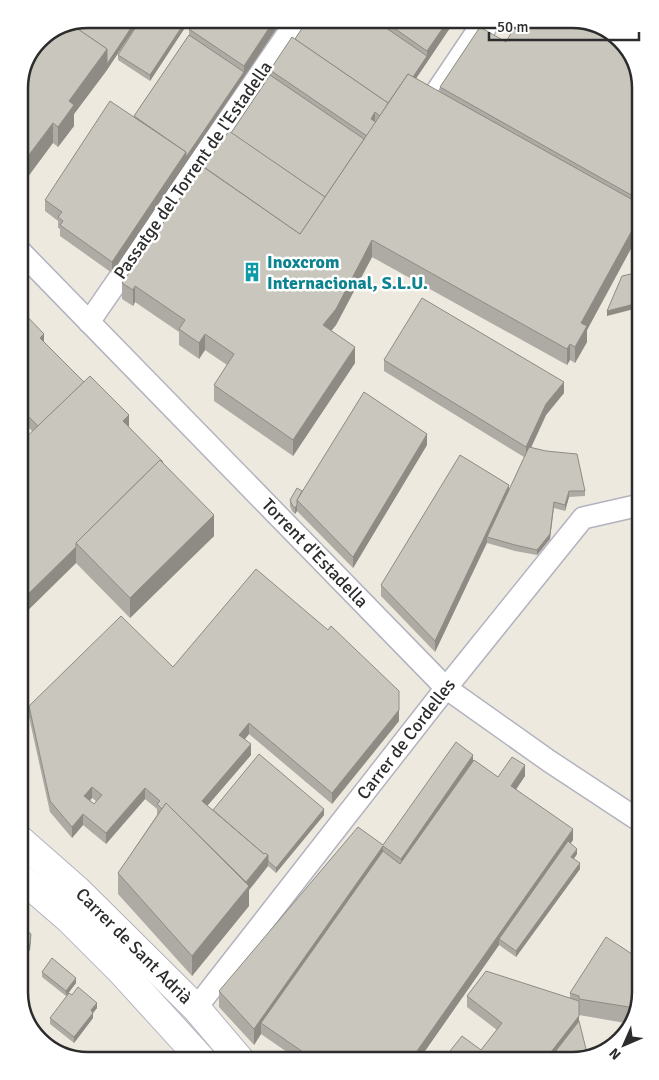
<svg xmlns="http://www.w3.org/2000/svg" width="659" height="1080" viewBox="0 0 659 1080" font-family="Signika,sans-serif">
	<style>
		.lines { fill: none; stroke-linecap: round; stroke-linejoin: round }
		.service-casing { stroke: #b2b3bf; stroke-width: 14 }
		.minor-casing { stroke: #b2b3bf; stroke-width: 24 }
		.tertiary-casing { stroke: #b2b3bf; stroke-width: 30 }
		.service { stroke: #fff; stroke-width: 11 }
		.minor { stroke: #fff; stroke-width: 21 }
		.tertiary { stroke: #fff; stroke-width: 28 }
		.wall { fill: #adaba3; fill-rule: evenodd }
		.shaded-wall { fill: #8d8b84 }
		.building { fill: #c9c7bd; stroke: #8d8b84; fill-rule: evenodd }
		.labels { text-anchor: middle; dominant-baseline: central; stroke-width: 5; stroke-linejoin: round; paint-order: stroke }
		.street-label { font-size: 18px; fill: #2c2c2c; stroke: #fff }
		.culture-label { font-size: 18px; font-weight: bold; fill: #0d838f; stroke: #fff; text-anchor: start }
		.rim { fill: none; stroke: #2c2c2c; stroke-width: 2.5 }
	</style>
	<rect width="100%" height="100%" fill="#ede9df"/>
	<g class="lines">
		<defs>
			<polyline id="service" points="429,94 474,27 487,35 496,19"/>
			<g id="minor">
				<polyline points="19,250 446,688 549,761 640,821"/>
				<polyline points="89,322 298,19"/>
				<polyline points="196,1008 446,688 583,518 640,505"/>
			</g>
			<g id="tertiary">
				<polyline points="19,839 77,890 196,1008 241,1061"/>
				<polyline points="19,876 70,920 121,971 203,1061"/>
			</g>
		</defs>
		<use href="#service" class="service-casing"/>
		<use href="#minor" class="minor-casing"/>
		<use href="#tertiary" class="tertiary-casing"/>
		<use href="#service" class="service"/>
		<use href="#minor" class="minor"/>
		<use href="#tertiary" class="tertiary"/>
	</g>
	<g class="wall">
		<polygon points="188,19 188,23 150,81 118,60 118,55"/>
		<polygon points="283,19 112,273 60,236 60,229 58,228 58,221 45,211 45,200 134,116 189,35 189,29"/>
		<polygon points="308,19 456,19 416,78 440,92 440,87 506,42 640,88 640,232 587,330 587,342 575,363 570,360 567,365 372,257 336,325 331,331 355,363 293,456 214,401 214,385 227,365 205,350 199,359 179,345 179,332 135,302 133,306 122,299 122,283 204,167 231,133 270,75 270,70 295,39"/>
		<polygon points="107,70 74,114 74,126 58,147 53,143 19,84"/>
		<polygon points="19,308 44,342 129,428 163,464 214,536 130,618 76,563 19,619 32,431 19,418"/>
		<polygon points="384,360 564,393 546,415 531,448 585,491 585,496 569,497 565,511 554,508 550,539 537,555 515,551 487,543 435,652 381,596 381,585 509,490 524,457 384,371"/>
		<polygon points="427,445 353,568 297,511 295,514 292,511 290,506 290,500 302,491"/>
		<path d="M173,667L399,691V721L332,804L249,734L245,739L251,755L207,806L213,810L324,815L276,873L268,866L249,890V906L192,976L118,894V873L157,815V809L145,799L106,844L83,825L72,838L50,812L29,717V706ZM92,798L96,801L94,804L90,800Z"/>
		<polygon points="473,760 498,777 525,776 516,789 573,840 570,843 577,854 574,859 580,869 516,957 499,945 418,1061 300,1061 261,1034 254,1045 219,1007 219,991 383,845"/>
		<polygon points="19,924 31,940 30,950 20,961 19,960"/>
		<polygon points="42,972 76,983 66,996 42,977"/>
		<polygon points="640,992 631,1024 579,1015 579,1012 579,1022 481,1050 497,1030 467,1007 467,996 570,998 570,993"/>
		<polygon points="72,995 97,1008 93,1013 93,1018 74,1043 50,1024 50,1018"/>
	</g>
	<g class="shaded-wall">
		<polygon points="137,19 141,19 107,70 74,114 74,126 58,147 58,127 69,101 107,49"/>
		<polygon points="187,19 188,19 188,23 150,81 150,75"/>
		<polygon points="275,19 283,19 244,77 244,66"/>
		<polygon points="449,19 456,19 383,128 383,117 427,56 427,51"/>
		<polygon points="244,72 244,77 112,273 112,262 186,152"/>
		<polygon points="375,112 375,123 371,119"/>
		<polygon points="53,123 53,143 19,189 19,168"/>
		<polygon points="640,216 640,232 587,330 587,342 575,363 575,347 581,323"/>
		<polygon points="372,240 372,257 336,325 323,341 323,325"/>
		<polygon points="135,286 135,302 133,306 133,290"/>
		<polygon points="638,303 638,308 607,316 607,311"/>
		<polygon points="44,334 44,345 40,338"/>
		<polygon points="205,334 205,350 199,359 199,343"/>
		<polygon points="570,344 570,360 567,365 567,349"/>
		<polygon points="355,347 355,363 293,456 293,440"/>
		<polygon points="564,382 564,393 546,415 526,458 526,447 546,404"/>
		<polygon points="129,415 129,431 123,421"/>
		<polygon points="427,434 427,445 353,568 353,557"/>
		<polygon points="509,485 509,496 487,537 487,542 435,652 435,641"/>
		<polygon points="569,491 569,497 565,511 565,505"/>
		<polygon points="554,502 550,539 537,555 537,550"/>
		<polygon points="297,505 297,511 295,514 295,508"/>
		<polygon points="214,515 214,536 130,618 130,598"/>
		<polygon points="76,547 76,563 19,619 19,603"/>
		<polygon points="399,710 399,721 332,804 332,793"/>
		<polygon points="249,723 249,734 239,746 239,735"/>
		<polygon points="251,744 251,755 202,812 202,801"/>
		<polygon points="473,755 473,771 401,875 401,859"/>
		<polygon points="525,765 525,776 511,797 511,786"/>
		<polygon points="92,787 92,798 84,807 84,796"/>
		<polygon points="145,788 145,799 106,844 106,833"/>
		<polygon points="324,809 324,815 276,873 276,868"/>
		<polygon points="83,814 83,825 72,838 72,827"/>
		<polygon points="573,829 573,840 502,941 499,939 499,945 418,1061 410,1061"/>
		<polygon points="383,846 383,862 261,1023 261,1034 254,1045 254,1029"/>
		<polygon points="577,849 577,854 571,862 571,857"/>
		<polygon points="268,855 268,866 249,890 249,906 192,976 192,956 242,888"/>
		<polygon points="580,863 580,869 516,957 516,951"/>
		<polygon points="31,934 30,950 20,961 20,956"/>
		<polygon points="76,978 76,983 66,996 66,991"/>
		<polygon points="579,1001 579,1027 552,1061 544,1061"/>
		<polygon points="97,1003 97,1008 93,1013 93,1018 74,1043 74,1037 91,1010"/>
	</g>
	<g class="building">
		<polygon points="88,19 137,19 107,64 107,49 72,25"/>
		<polygon points="141,19 187,19 150,75 118,55"/>
		<polygon points="196,19 275,19 244,66 189,29"/>
		<polygon points="308,19 373,19 427,56 413,77 408,74 388,103 295,39"/>
		<polygon points="381,19 449,19 427,51"/>
		<polygon points="519,19 576,19 609,30 633,57 640,88 640,200 440,87 480,27 506,42"/>
		<polygon points="72,25 107,49 69,101 74,105 58,127 53,123 19,168 19,84 39,39"/>
		<polygon points="189,35 244,72 186,157 186,152 134,116"/>
		<polygon points="292,37 388,103 380,116 375,112 371,119 376,122 367,136 270,70"/>
		<polygon points="408,74 640,204 640,216 581,323 587,326 575,347 570,344 567,349 372,240 336,309 323,325 355,347 293,440 214,385 234,354 205,334 199,343 179,329 185,320 135,286 133,290 122,283 202,166 300,234"/>
		<polygon points="270,75 364,139 325,197 231,133"/>
		<polygon points="110,101 186,152 112,262 60,225 63,221 58,217 62,212 45,200"/>
		<polygon points="229,131 325,197 300,234 204,167"/>
		<polygon points="640,272 640,310 638,303 607,311 622,276"/>
		<polygon points="422,298 564,382 546,404 526,447 384,360"/>
		<polygon points="19,308 44,334 40,338 84,382 38,426 19,407"/>
		<polygon points="90,376 129,415 123,421 163,462 162,463 160,460 76,543 76,547 19,603 19,444"/>
		<polygon points="364,392 427,434 353,557 297,500"/>
		<polygon points="529,447 546,451 577,454 585,491 569,491 565,505 554,502 550,534 537,550 515,545 487,537"/>
		<polygon points="460,455 509,485 435,641 381,585"/>
		<polygon points="160,460 214,515 130,598 76,543"/>
		<polygon points="297,488 302,491 297,500 297,505 295,508 292,505 290,500"/>
		<path d="M256,569L328,630L331,626L399,691V710L332,793L249,723L239,735L251,744L202,801L264,854L265,853L268,855L246,882L166,803L162,809L157,804L160,801L145,788L106,833L83,814L72,827L50,801L29,706L121,616L173,667ZM92,787L102,795L94,804L84,796Z"/>
		<polygon points="456,742 473,755 401,859 383,846 254,1029 219,991 358,827 383,845"/>
		<polygon points="259,754 324,809 276,868 268,861 268,855 265,853 264,854 213,810"/>
		<polygon points="512,757 525,765 511,786 573,829 410,1061 316,1061 261,1023 383,851 400,864 474,760 498,777"/>
		<polygon points="166,803 249,886 192,956 118,873"/>
		<polygon points="568,841 577,849 571,857 580,863 516,951 499,939"/>
		<polygon points="19,924 31,934 30,944 20,956 19,954"/>
		<polygon points="606,937 632,954 640,941 640,992 635,1008 579,999 579,996 570,993"/>
		<polygon points="52,958 76,978 66,991 42,972"/>
		<polygon points="486,971 579,1001 579,1016 544,1061 442,1061 462,1036 481,1050 502,1023 467,996"/>
		<polygon points="78,987 97,1003 91,1010 93,1013 74,1037 50,1018 69,993 72,995"/>
		<polygon points="579,1021 588,1057 571,1061 548,1061"/>
	</g>
	<defs>
		<symbol id="building-bare" viewBox="-9 -9 18 18"><path d="M-4-6H4V6H1V3H-1V6H-4ZM-2.5-4.3h1.7v1.8h-1.7ZM.8-4.3h1.7v1.8H.8ZM-2.5-1h1.7V.8h-1.7ZM.8-1h1.7V.8H.8Z" fill="#0f9aa8" stroke="#fff" stroke-width="2.5" paint-order="stroke"/></symbol>
	</defs>
	<g fill-rule="evenodd">
		<use href="#building-bare" x="238" y="258" width="28" height="28"/>
	</g>
	<g class="labels">
		<g class="street-label">
			<text transform="translate(193 170) rotate(-55)">Passatge del Torrent de l'Estadella</text>
			<text transform="translate(315 553) rotate(46)">Torrent d'Estadella</text>
			<text transform="translate(406 739) rotate(-52)">Carrer de Cordelles</text>
			<text transform="translate(134 946) rotate(45)">Carrer de Sant Adrià</text>
		</g>
		<g class="culture-label">
			<text x="267" y="262">Inoxcrom<tspan x="267" dy="21">Internacional, S.L.U.</tspan></text>
		</g>
	</g>
	<path d="M0 0H659V1080H0ZM88 28H572A60 60 0 0 1 632 88V992A60 60 0 0 1 572 1052H88A60 60 0 0 1 28 992V88A60 60 0 0 1 88 28Z" fill="#fff" fill-rule="evenodd"/>
	<path class="rim" d="M88 28H572A60 60 0 0 1 632 88V992A60 60 0 0 1 572 1052H88A60 60 0 0 1 28 992V88A60 60 0 0 1 88 28Z"/>
	<g transform="translate(624 1045) rotate(225)" stroke="#ffffff" stroke-width="4" paint-order="stroke">
	<path d="M0-4L9 19L0 12L-9 19Z" fill="#2c2c2c"/>
	<text y="-8" font-size="14" font-weight="bold" text-anchor="middle" fill="#2c2c2c">N</text>
	</g>
	<path d="M489 32v8h150v-8" fill="none" stroke="#2c2c2c" stroke-width="2.5"/>
	<text x="497" y="32" font-size="15" fill="#2c2c2c" stroke="#ffffff" stroke-width="4" paint-order="stroke">50 m</text>
</svg>
